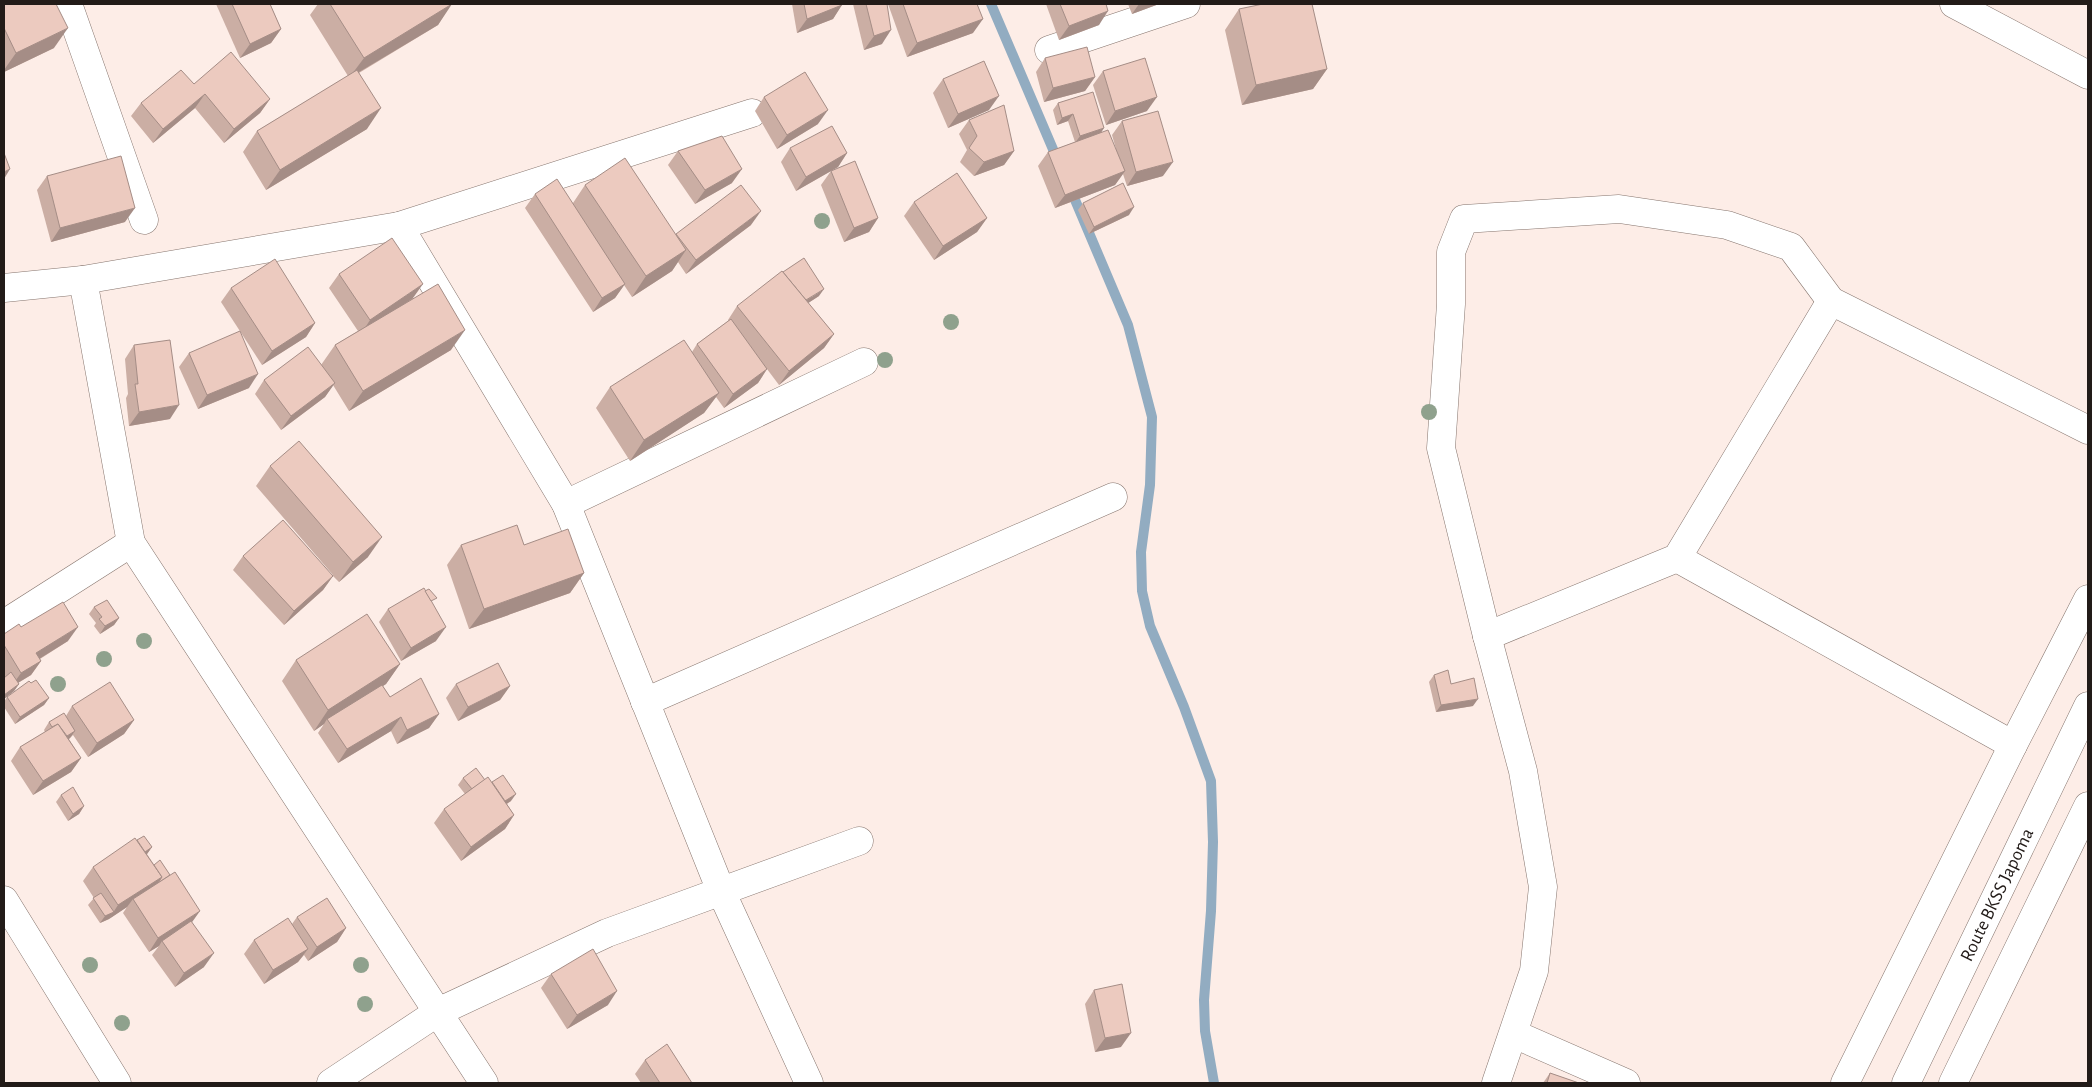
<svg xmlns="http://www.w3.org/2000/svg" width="2092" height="1087" viewBox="0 0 2092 1087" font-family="'Alegreya Sans',sans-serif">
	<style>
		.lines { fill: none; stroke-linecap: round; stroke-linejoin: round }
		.stream { stroke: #92acc1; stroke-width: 10 }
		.minor-casing { stroke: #86756e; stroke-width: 29 }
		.secondary-casing { stroke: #86756e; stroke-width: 29 }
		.minor { stroke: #fff; stroke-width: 28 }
		.secondary { stroke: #fff; stroke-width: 28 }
		.tree { fill: #8fa18d }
		.wall { fill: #cbaea4 }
		.shaded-wall { fill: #a58d86 }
		.building { fill: #eccabf; stroke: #a58d86 }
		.labels { text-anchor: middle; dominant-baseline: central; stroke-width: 4; stroke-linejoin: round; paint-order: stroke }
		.street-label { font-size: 19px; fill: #221b18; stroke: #fdede7 }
	</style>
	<rect width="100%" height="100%" fill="#fdede7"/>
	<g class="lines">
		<g class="stream">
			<polyline points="991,4 1058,161"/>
			<polyline points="1070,188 1128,325 1152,417 1150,485 1141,552 1142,591 1150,626 1184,707 1211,781 1213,842 1211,911 1204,1000 1205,1031 1214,1083"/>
		</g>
		<defs>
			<g id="minor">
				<polyline points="68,4 144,220"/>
				<polyline points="1954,4 2088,75"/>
				<polyline points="1049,50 1186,4"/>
				<polyline points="399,226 566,504 721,891 809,1083"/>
				<polyline points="83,280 131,543 484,1083"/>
				<polyline points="4,288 83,280 399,226 752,113"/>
				<polyline points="566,504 864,362"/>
				<polyline points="1677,558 2013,745"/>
				<polyline points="4,624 131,543"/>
				<polyline points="1487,636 1677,558 1831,301"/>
				<polyline points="645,702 1113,497"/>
				<polyline points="4,900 117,1083"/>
				<polyline points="1514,1034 1626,1083"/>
				<polyline points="331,1083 438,1012 607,933 859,841"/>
				<polyline points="1496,1083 1534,971 1543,887 1523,771 1487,636 1441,448 1451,304 1451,252 1464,219 1619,209 1727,225 1791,247 1831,301 2088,430"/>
			</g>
			<g id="secondary">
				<polyline points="1845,1083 2013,745 2088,599"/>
				<path id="s1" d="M1906,1083L2088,706"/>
				<polyline points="1953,1083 2088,806"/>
			</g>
		</defs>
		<use href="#minor" class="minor-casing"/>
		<use href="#secondary" class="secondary-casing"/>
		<use href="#minor" class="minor"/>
		<use href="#secondary" class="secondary"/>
	</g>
	<g class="tree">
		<circle cx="822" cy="221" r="8"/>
		<circle cx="951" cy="322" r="8"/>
		<circle cx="885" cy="360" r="8"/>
		<circle cx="1429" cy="412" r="8"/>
		<circle cx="144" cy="641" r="8"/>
		<circle cx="104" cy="659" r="8"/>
		<circle cx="58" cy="684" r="8"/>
		<circle cx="90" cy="965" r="8"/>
		<circle cx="361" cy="965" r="8"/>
		<circle cx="365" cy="1004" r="8"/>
		<circle cx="122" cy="1023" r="8"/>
	</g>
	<g class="wall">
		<polygon points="4,4 54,48 4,72"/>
		<polygon points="216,4 270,4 281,29 271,43 240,58"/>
		<polygon points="318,4 451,4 438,25 359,73 367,129 266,190 243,152 257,131 348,76 310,15"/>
		<polygon points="792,4 842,4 833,19 797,33"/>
		<polygon points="853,4 887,4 882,44 864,50"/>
		<polygon points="888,4 977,4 973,33 907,57"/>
		<polygon points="1046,4 1106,4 1099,25 1059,40"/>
		<polygon points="1128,4 1159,4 1132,14"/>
		<polygon points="1239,9 1327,69 1313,89 1242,105 1225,30"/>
		<polygon points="1045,58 1095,77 1085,91 1044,102 1036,72"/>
		<polygon points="1103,71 1147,111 1106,125 1093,85"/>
		<polygon points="943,79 989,110 948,128 933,93"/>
		<polygon points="194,84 270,99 260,113 224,143 195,108 153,143 131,116 141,103"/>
		<polygon points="764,97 818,124 777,149 755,111"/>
		<polygon points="1058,103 1102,132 1116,149 1112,135 1122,121 1163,176 1127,186 1123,174 1115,185 1055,208 1038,166 1048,152 1075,142 1068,121 1057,125 1053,110"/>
		<polygon points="969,120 1014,151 1004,165 974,176 960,162 967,150 959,134"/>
		<polygon points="790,148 847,153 838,167 796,191 781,162"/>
		<polygon points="678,151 732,183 695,204 668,165"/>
		<polygon points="831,171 878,218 869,232 844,242 821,185"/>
		<polygon points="47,176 125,222 51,242 37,190"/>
		<polygon points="585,185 676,235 676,234 751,225 686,274 678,262 672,271 632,297 624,285 615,298 593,312 525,208 535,194 573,203"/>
		<polygon points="914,202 987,218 977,232 934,260 904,216"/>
		<polygon points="1083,203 1129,215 1089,234 1078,210"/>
		<polygon points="339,274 413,298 451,350 349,411 333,385 325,397 281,430 255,394 264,380 321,365 335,345 358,331 329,288"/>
		<polygon points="231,288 315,323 306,337 262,365 221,302"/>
		<polygon points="819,296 808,303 834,334 824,348 779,385 767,369 758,383 724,408 716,397 704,413 630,461 596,408 610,387 692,352 697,344 728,321 728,320 737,306"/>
		<polygon points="134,345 170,419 129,426 126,398 128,394 125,359"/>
		<polygon points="189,353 249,388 198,409 179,367"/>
		<polygon points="270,466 368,557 339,582 333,576 323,590 284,625 233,570 243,556 333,575 256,486"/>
		<polygon points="461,545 524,545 584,573 570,593 469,629 447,565"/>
		<polygon points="433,604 436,641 401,661 379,622 388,609"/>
		<polygon points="94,607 119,618 114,625 100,634 94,626 96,623 89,614"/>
		<polygon points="21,627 68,641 40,659 41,661 31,675 18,683 19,684 14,691 4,699 4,678 5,677 4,675 4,634"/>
		<polygon points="296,660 400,664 386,684 383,686 390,697 439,714 429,728 397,744 391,731 338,763 318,733 324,724 314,731 282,681"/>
		<polygon points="1434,675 1451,684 1473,706 1436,712 1429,682"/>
		<polygon points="31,683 49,698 44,705 15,724 4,707 4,702 7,697"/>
		<polygon points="456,684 510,686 500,700 458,721 446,698"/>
		<polygon points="72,706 134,720 124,734 88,757 73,735 69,739 81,758 71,772 33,795 11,761 20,747 45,732 44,730 49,722 66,716"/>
		<polygon points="463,778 485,780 492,782 511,801 507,804 514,815 505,829 461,861 434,823 444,809 465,794 458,785"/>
		<polygon points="61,795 84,806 79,814 68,821 56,802"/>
		<polygon points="137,840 152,847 147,854 192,922 204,967 175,987 152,955 159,946 149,952 123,913 127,907 109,919 100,923 88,905 94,898 83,881 93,867"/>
		<polygon points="297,917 346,928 337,942 308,961 304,955 298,962 264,984 244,954 254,940 292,924"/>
		<polygon points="551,974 608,1005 567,1029 541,988"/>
		<polygon points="1094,990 1121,1047 1095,1052 1085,1004"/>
		<polygon points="645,1060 692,1083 641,1083 635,1074"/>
		<polygon points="1550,1073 1579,1083 1543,1083"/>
	</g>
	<g class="shaded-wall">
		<polygon points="452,4 438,25 349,78 364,58"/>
		<polygon points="1139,4 1159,4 1132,14"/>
		<polygon points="842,5 833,19 797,33 807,19"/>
		<polygon points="1108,11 1099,25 1059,40 1069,26"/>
		<polygon points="983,19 973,33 907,57 917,43"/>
		<polygon points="68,28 54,48 4,72 4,70 16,53"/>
		<polygon points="281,29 271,43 240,58 250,44"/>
		<polygon points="891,30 882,44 864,50 874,36"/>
		<polygon points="1327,69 1313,89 1242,105 1256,85"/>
		<polygon points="1095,77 1085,91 1044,102 1053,88"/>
		<polygon points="205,94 195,108 153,143 163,129"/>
		<polygon points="999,96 989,110 948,128 958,114"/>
		<polygon points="1157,97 1147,111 1106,125 1115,111"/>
		<polygon points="270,99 260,113 224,143 234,129"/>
		<polygon points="381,108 367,129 266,190 280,170"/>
		<polygon points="828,110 818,124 777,149 787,135"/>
		<polygon points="1073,114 1068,121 1057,125 1062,118"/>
		<polygon points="1104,128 1099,136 1075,143 1080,136"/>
		<polygon points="1014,151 1004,165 974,176 984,162"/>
		<polygon points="847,153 838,167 796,191 806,177"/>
		<polygon points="1173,162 1163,176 1127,186 1136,172"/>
		<polygon points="10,169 4,179 4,172"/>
		<polygon points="742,169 732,183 695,204 705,190"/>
		<polygon points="1125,171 1115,185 1055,208 1065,195"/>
		<polygon points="1134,207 1129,215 1089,234 1094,227"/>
		<polygon points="135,208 125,222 51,242 60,228"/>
		<polygon points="761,211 751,225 686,274 696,260"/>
		<polygon points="878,218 869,232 844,242 854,228"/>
		<polygon points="987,218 977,232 934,260 943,246"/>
		<polygon points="686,250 672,271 632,297 646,276"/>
		<polygon points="423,284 413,298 361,334 370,320"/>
		<polygon points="625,284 615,298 593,312 602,298"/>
		<polygon points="824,289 819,296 799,309 804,302"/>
		<polygon points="315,323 306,337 262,365 272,351"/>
		<polygon points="465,330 451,350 349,411 363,391"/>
		<polygon points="834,334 824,348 779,385 789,371"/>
		<polygon points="767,369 758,383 724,408 733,394"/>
		<polygon points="258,374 249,388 198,409 207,395"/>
		<polygon points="335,383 325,397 281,430 291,416"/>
		<polygon points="719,393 704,413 630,461 644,440"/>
		<polygon points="179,405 170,419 129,426 139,412"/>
		<polygon points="382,537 368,557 339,582 353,562"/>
		<polygon points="584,573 570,593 469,629 484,609"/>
		<polygon points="333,576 323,590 284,625 294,611"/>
		<polygon points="119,618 114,625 100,634 105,626"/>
		<polygon points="78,627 68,641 26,667 36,653"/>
		<polygon points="446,627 436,641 401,661 411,648"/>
		<polygon points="41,661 31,675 11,687 21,673"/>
		<polygon points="400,664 386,684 329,721 327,719 324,724 314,731 328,710"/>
		<polygon points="19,684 14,691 4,699 4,695"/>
		<polygon points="510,686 500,700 458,721 468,707"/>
		<polygon points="49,698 44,705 15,724 20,717"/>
		<polygon points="1478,699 1473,706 1436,712 1441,705"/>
		<polygon points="439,714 429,728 397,744 407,730"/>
		<polygon points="401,717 391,731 338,763 347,749"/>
		<polygon points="134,720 124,734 88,757 97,743"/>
		<polygon points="75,731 70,738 61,744 66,737"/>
		<polygon points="81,758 71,772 33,795 43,781"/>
		<polygon points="516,794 511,801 498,809 503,802"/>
		<polygon points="84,806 79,814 68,821 73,814"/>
		<polygon points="514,815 505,829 461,861 471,847"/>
		<polygon points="152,847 147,854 139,856"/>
		<polygon points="162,877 157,884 133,899 127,907 109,919 118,905"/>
		<polygon points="200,911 190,925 162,941 159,946 149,952 158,938"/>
		<polygon points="114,912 109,919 100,923 105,916"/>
		<polygon points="346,928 337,942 308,961 317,947"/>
		<polygon points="308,949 298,962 264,984 273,970"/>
		<polygon points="214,953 204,967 175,987 184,973"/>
		<polygon points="617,991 608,1005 567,1029 577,1015"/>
		<polygon points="1131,1033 1121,1047 1095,1052 1105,1038"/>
	</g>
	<g class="building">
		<polygon points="4,4 56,4 68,28 16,53 4,28"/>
		<polygon points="232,4 270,4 281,29 250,44"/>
		<polygon points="330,4 452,4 364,58"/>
		<polygon points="804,4 842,4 842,5 807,19"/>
		<polygon points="866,4 887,4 891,30 874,36"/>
		<polygon points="903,4 977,4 983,19 917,43"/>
		<polygon points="1060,4 1106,4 1108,11 1069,26"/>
		<polygon points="1263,4 1312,4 1327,69 1256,85 1239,9"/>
		<polygon points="1087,47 1095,77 1053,88 1045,58"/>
		<polygon points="231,52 270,99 234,129 205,94 163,129 141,103 181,70 194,84"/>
		<polygon points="1145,58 1157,97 1115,111 1103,71"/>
		<polygon points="984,61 999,96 958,114 943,79"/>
		<polygon points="357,70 381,108 280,170 257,131"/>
		<polygon points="805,72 828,110 787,135 764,97"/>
		<polygon points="1093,92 1104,128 1080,136 1073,114 1062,118 1058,103"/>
		<polygon points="1004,105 1014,151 984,162 969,148 977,136 969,120"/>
		<polygon points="1158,111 1173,162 1136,172 1122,121"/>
		<polygon points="832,126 847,153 806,177 790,148"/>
		<polygon points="1108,130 1125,171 1065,195 1048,152"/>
		<polygon points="722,136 742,169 705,190 678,151"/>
		<polygon points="4,153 10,169 4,172"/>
		<polygon points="121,156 135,208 60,228 47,176"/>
		<polygon points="625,158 686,250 646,276 585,185"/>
		<polygon points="855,161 878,218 854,228 831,171"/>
		<polygon points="957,173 987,218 943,246 914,202"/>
		<polygon points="557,179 625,284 602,298 535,194"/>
		<polygon points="1123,183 1134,207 1094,227 1083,203"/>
		<polygon points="741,185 761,211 696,260 676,234"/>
		<polygon points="392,238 423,284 370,320 339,274"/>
		<polygon points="804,258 824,289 806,300 783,272"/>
		<polygon points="275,259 315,323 272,351 231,288"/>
		<polygon points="782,271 834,334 789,371 737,306"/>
		<polygon points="438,284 465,330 363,391 335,345"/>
		<polygon points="731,319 767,369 733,394 697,344"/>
		<polygon points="240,331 258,374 207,395 189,353"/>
		<polygon points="170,340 179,405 139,412 135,384 138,384 134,345"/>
		<polygon points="684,340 719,393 644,440 610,387"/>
		<polygon points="308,347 335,383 291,416 264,380"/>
		<polygon points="299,441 382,537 353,562 270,466"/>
		<polygon points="283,520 333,576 294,611 243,556"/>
		<polygon points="517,525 524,545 568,529 584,573 484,609 461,545"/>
		<polygon points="424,588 446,627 411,648 388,609"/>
		<polygon points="429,589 437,598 431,601 425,591"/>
		<polygon points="107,600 119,618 105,626 99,619 102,617 94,607"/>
		<polygon points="63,602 78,627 36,653 41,661 21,673 4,645 4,634 19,624 21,627"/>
		<polygon points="367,614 400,664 328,710 296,660"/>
		<polygon points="498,663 510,686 468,707 456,684"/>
		<polygon points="1448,670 1451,684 1474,678 1478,699 1441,705 1434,675"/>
		<polygon points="11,672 19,684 4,695 4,678"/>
		<polygon points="421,678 439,714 407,730 401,717 347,749 327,719 382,685 390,697"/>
		<polygon points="36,680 49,698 20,717 7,697 29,681 31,683"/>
		<polygon points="110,682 134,720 97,743 72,706"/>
		<polygon points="64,713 75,731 67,736 58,724 52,727 49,722"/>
		<polygon points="58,724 81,758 43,781 20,747"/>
		<polygon points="476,768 485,780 472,789 463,778"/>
		<polygon points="503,775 516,794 505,801 492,782"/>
		<polygon points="488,777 514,815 471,847 444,809"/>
		<polygon points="73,787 84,806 73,814 61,795"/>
		<polygon points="144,836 152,847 145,852 137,840"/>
		<polygon points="135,838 162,877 118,905 93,867"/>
		<polygon points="160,860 170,875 158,883 162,877 154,865"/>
		<polygon points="175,872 200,911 158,938 133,899"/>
		<polygon points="101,893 114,912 105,916 93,898"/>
		<polygon points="327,898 346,928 317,947 297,917"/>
		<polygon points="288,918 308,949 273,970 254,940"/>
		<polygon points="191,921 214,953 184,973 162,941"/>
		<polygon points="593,949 617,991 577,1015 551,974"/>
		<polygon points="1122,984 1131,1033 1105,1038 1094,990"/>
		<polygon points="667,1044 692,1083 660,1083 645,1060"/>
		<polygon points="1550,1073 1579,1083 1547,1083"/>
	</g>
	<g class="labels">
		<g class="street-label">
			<text stroke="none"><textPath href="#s1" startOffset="209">Route BKSS Japoma</textPath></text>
		</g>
	</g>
	<rect width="2092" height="1087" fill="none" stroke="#221b18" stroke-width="10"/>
</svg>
